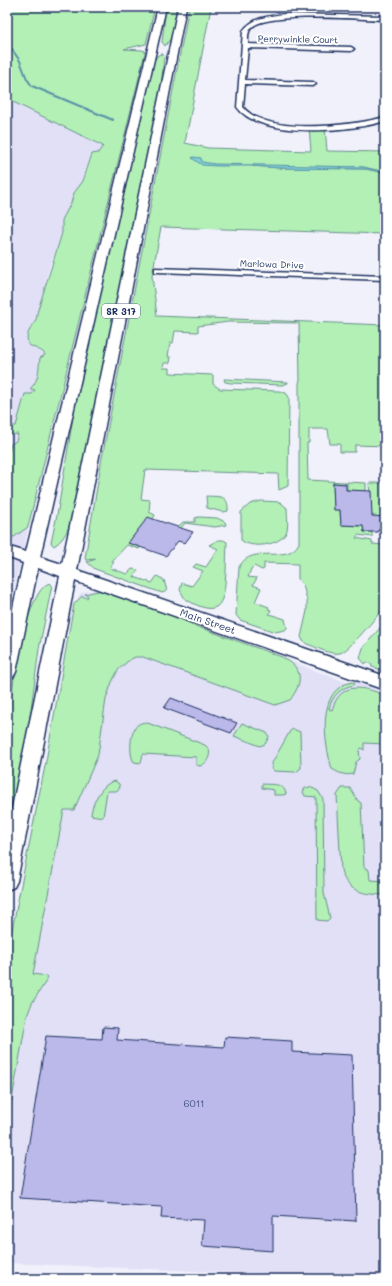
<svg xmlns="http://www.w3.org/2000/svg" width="392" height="1286" viewBox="0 0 392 1286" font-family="Mali,sans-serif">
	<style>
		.built { fill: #e1e0f6 }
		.green { fill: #b3f0b6; stroke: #67908a }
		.water { fill: #81d2d7; stroke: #5891a7 }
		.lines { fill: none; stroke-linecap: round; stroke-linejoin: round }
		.stream { stroke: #5891a7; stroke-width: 2 }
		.building { fill: #bbb8ea; stroke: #1b2f5e }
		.street-casing { stroke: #1b2f5e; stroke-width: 3 }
		.primary-casing { stroke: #1b2f5e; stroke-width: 3 }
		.street { fill: #fff; fill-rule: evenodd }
		.primary { fill: #fff; fill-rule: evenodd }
		.labels { text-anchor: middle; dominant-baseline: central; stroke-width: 4; stroke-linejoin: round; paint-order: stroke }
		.far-street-label { font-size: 9px; fill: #1b2f5e; stroke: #fff }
		.shield { fill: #fff; stroke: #5f6d8e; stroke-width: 1 }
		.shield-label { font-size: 9px; font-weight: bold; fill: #1b2f5e }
		.street-label { font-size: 10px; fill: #1b2f5e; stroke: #fff }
		.near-number-label { font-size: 10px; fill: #435181 }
	</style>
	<rect width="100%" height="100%" fill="#f1f1fb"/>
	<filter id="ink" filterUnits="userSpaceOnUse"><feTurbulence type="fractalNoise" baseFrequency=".025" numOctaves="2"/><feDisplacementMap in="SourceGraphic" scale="8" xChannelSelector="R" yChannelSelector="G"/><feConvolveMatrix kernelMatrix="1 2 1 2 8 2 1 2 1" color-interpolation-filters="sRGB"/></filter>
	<g filter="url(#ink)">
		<g class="built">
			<polygon points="7,99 103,146 98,153 91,154 83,181 74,193 71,203 62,220 62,233 49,268 37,318 32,326 29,345 45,355 39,363 39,372 35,384 31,389 61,391 7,618"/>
			<polygon points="97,589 105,589 171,614 186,622 348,683 361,681 385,689 385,1279 7,1263 7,955 48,751 74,604 81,593"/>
		</g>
		<g class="green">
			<path d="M7,7H155L146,44L124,49L142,50L145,51V53L28,527L14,537H7V459L11,444L16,441L18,434L7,435V426H16L25,394H32L35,390L30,389C40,379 38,370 40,358L45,355L43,352L29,345C22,331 38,325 37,313L62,233V220L71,203L74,193L83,181L92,154L98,153L103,146L7,99V45L10,44L7,38Z"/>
			<polygon points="166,7 178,7 172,37 165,46 162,42"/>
			<path d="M189,7H211L185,143L208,148L311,151L309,127H325L327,151L385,152V172L363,167L252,166L280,168L366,169L385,173V234L161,227L152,276L157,316L385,325V446L355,445V452H340V444H330L328,429H309V443H307L308,480L345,482V484L333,483L334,509L340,510L341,525L363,526L364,532H372V537L358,535L356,538L372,541V544L385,545V606C378,615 348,652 340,653C330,655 316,647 307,644L303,641L301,637L307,611V600L303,585L298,579V564L264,563V569L262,570L254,566L251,569L248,577L257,578L253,585L261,588L255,602L269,607L268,609L271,610L269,614L285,619L287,628L285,630L275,632L240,620L236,615L239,567C252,542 288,566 299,543V383L300,380L299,323L228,322L198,326V332L175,331L173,343H170L168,357H171L170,363H164L163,368H170V373L213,375V384L220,389L279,391L286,393L289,397L288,486L279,490L278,474L145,470L141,499L150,500L149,512L155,515L153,519L148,518L128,543L140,547L139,549L127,545L112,561L114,562L110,568L127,574L132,569L138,570L134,577L152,583L157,576L164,580L167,591L162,593L95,569L87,562L96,559L86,560L85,558L102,458Z"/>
			<path d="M162,53L164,57L161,88L76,503C72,518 68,538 54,546L51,543L58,510L74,411L153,63L157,56Z"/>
			<polygon points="224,379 288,382 288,383 282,385 231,383 225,382"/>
			<polygon points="347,482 366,483 366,491 347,490"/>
			<polygon points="369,483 385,483 385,517 372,518"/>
			<path d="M206,496C219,497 229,494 228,511L223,512L207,508Z"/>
			<path d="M261,501L280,502L287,508C287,516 289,527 286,533C279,546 251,549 241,540V512L250,504Z"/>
			<polygon points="199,517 217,518 225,522 226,525 215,527 185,523 181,528 178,527 183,522 195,522 195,518"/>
			<path d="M218,540H223L227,542C227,552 226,561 226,571C224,604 221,620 185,599L180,590L182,583L192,586L203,571L193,567L196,564L206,567L218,549L209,545Z"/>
			<path d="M50,583L52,585L39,649L28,731L7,833C7,799 4,763 7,729C9,705 25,588 50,583Z"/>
			<path d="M102,590L153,606L193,625L282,657C303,668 304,681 290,700L275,705L143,657H135L128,661L118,670L112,682L106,699L98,755L74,810H64L33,974L46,976L48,978L32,1003L27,1016L7,1127V955L46,761L74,604L82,596L87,598L88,596L85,594Z"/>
			<polygon points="385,622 385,671 372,667 371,664 367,662 365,664 360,658 363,648"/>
			<path d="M352,682L355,683L354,685C341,687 332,696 329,709L332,710C341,680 363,687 385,695V744L364,743V750L361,748L359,750L360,759L356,762L353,774C345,776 339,773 332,769C324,742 316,689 352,682Z"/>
			<path d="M145,722L205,745L209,749C211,756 207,764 200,766L196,765V757L143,754L141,763L134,762C129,756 130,735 135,728C137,724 141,723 145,722Z"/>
			<polygon points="242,723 267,733 269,737 265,744 260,746 234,736"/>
			<polygon points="293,729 300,732 301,768 296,772 274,771 272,769 272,763 290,731"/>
			<path d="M115,781L119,784L120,788L116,791H107L103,817L91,815C92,803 102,783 115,781Z"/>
			<path d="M262,784C271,785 284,782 286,794L283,795H274V790L262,788Z"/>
			<polygon points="310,787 318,791 323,799 324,893 330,918 327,921 317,920 316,797 305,796 303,792 305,788"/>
			<path d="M342,788H350L358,801L361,803L364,867L369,870L370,880L385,881V895C365,894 347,893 341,870L337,795Z"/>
		</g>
		<polygon class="water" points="193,157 201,158 202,162 215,164 363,167 385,172 385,173 366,169 280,168 251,166 218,166 202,165 192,158"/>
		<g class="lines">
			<polyline class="stream" points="7,42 20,61 27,79 32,86 113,120"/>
		</g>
		<g class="building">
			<polygon points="333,483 346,484 346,490 371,491 372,516 385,517 385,530 378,530 378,532 364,532 363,526 341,525 340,510 334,510"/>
			<polygon points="148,517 153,519 193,532 185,543 178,541 166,556 128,543"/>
			<polygon points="171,698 237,723 231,733 164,708"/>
			<polygon points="103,1027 118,1028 117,1040 224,1047 225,1037 292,1041 292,1052 352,1055 356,1221 273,1216 273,1251 202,1246 204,1220 161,1218 162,1207 20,1198 46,1036 102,1039"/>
		</g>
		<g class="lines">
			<defs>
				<g id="street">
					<path d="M285,14L385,16V20C360,19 268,12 252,27C247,32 248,38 248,44L351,47L354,49L351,51L248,48L245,80L313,82L316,84L313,86L245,84L243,107C266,136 352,126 385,117V121C351,132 259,139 237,107L243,31C253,17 269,16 285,14Z"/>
					<polygon points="155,268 385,276 385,280 158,272 155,272"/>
				</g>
				<polygon id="primary" points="158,7 166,7 40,557 62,564 178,7 186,7 77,570 385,676 385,690 75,581 17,881 14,887 7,890 7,832 60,576 38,568 16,672 13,677 7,679 7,634 23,563 7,557 7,546 26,552"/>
			</defs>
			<use href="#street" class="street-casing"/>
			<use href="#primary" class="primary-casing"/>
			<use href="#street" class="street"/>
			<use href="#primary" class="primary"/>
		</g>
	</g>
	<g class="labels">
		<g class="far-street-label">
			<text transform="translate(298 39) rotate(1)">Perrywinkle Court</text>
			<text transform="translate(272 264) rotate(2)">Marlowa Drive</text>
		</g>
		<rect class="shield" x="102" y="304" width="38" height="14" rx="3"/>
		<g class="shield-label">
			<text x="121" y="311">SR 317</text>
		</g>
		<g class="street-label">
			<text transform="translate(208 621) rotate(19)">Main Street</text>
		</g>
		<g class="near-number-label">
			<text x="194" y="1103">6011</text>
		</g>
	</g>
	<rect width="392" height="1286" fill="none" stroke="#fff" stroke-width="24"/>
	<rect x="12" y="12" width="368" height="1262" fill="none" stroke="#1b2f5e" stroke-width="1.5" filter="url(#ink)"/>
</svg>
